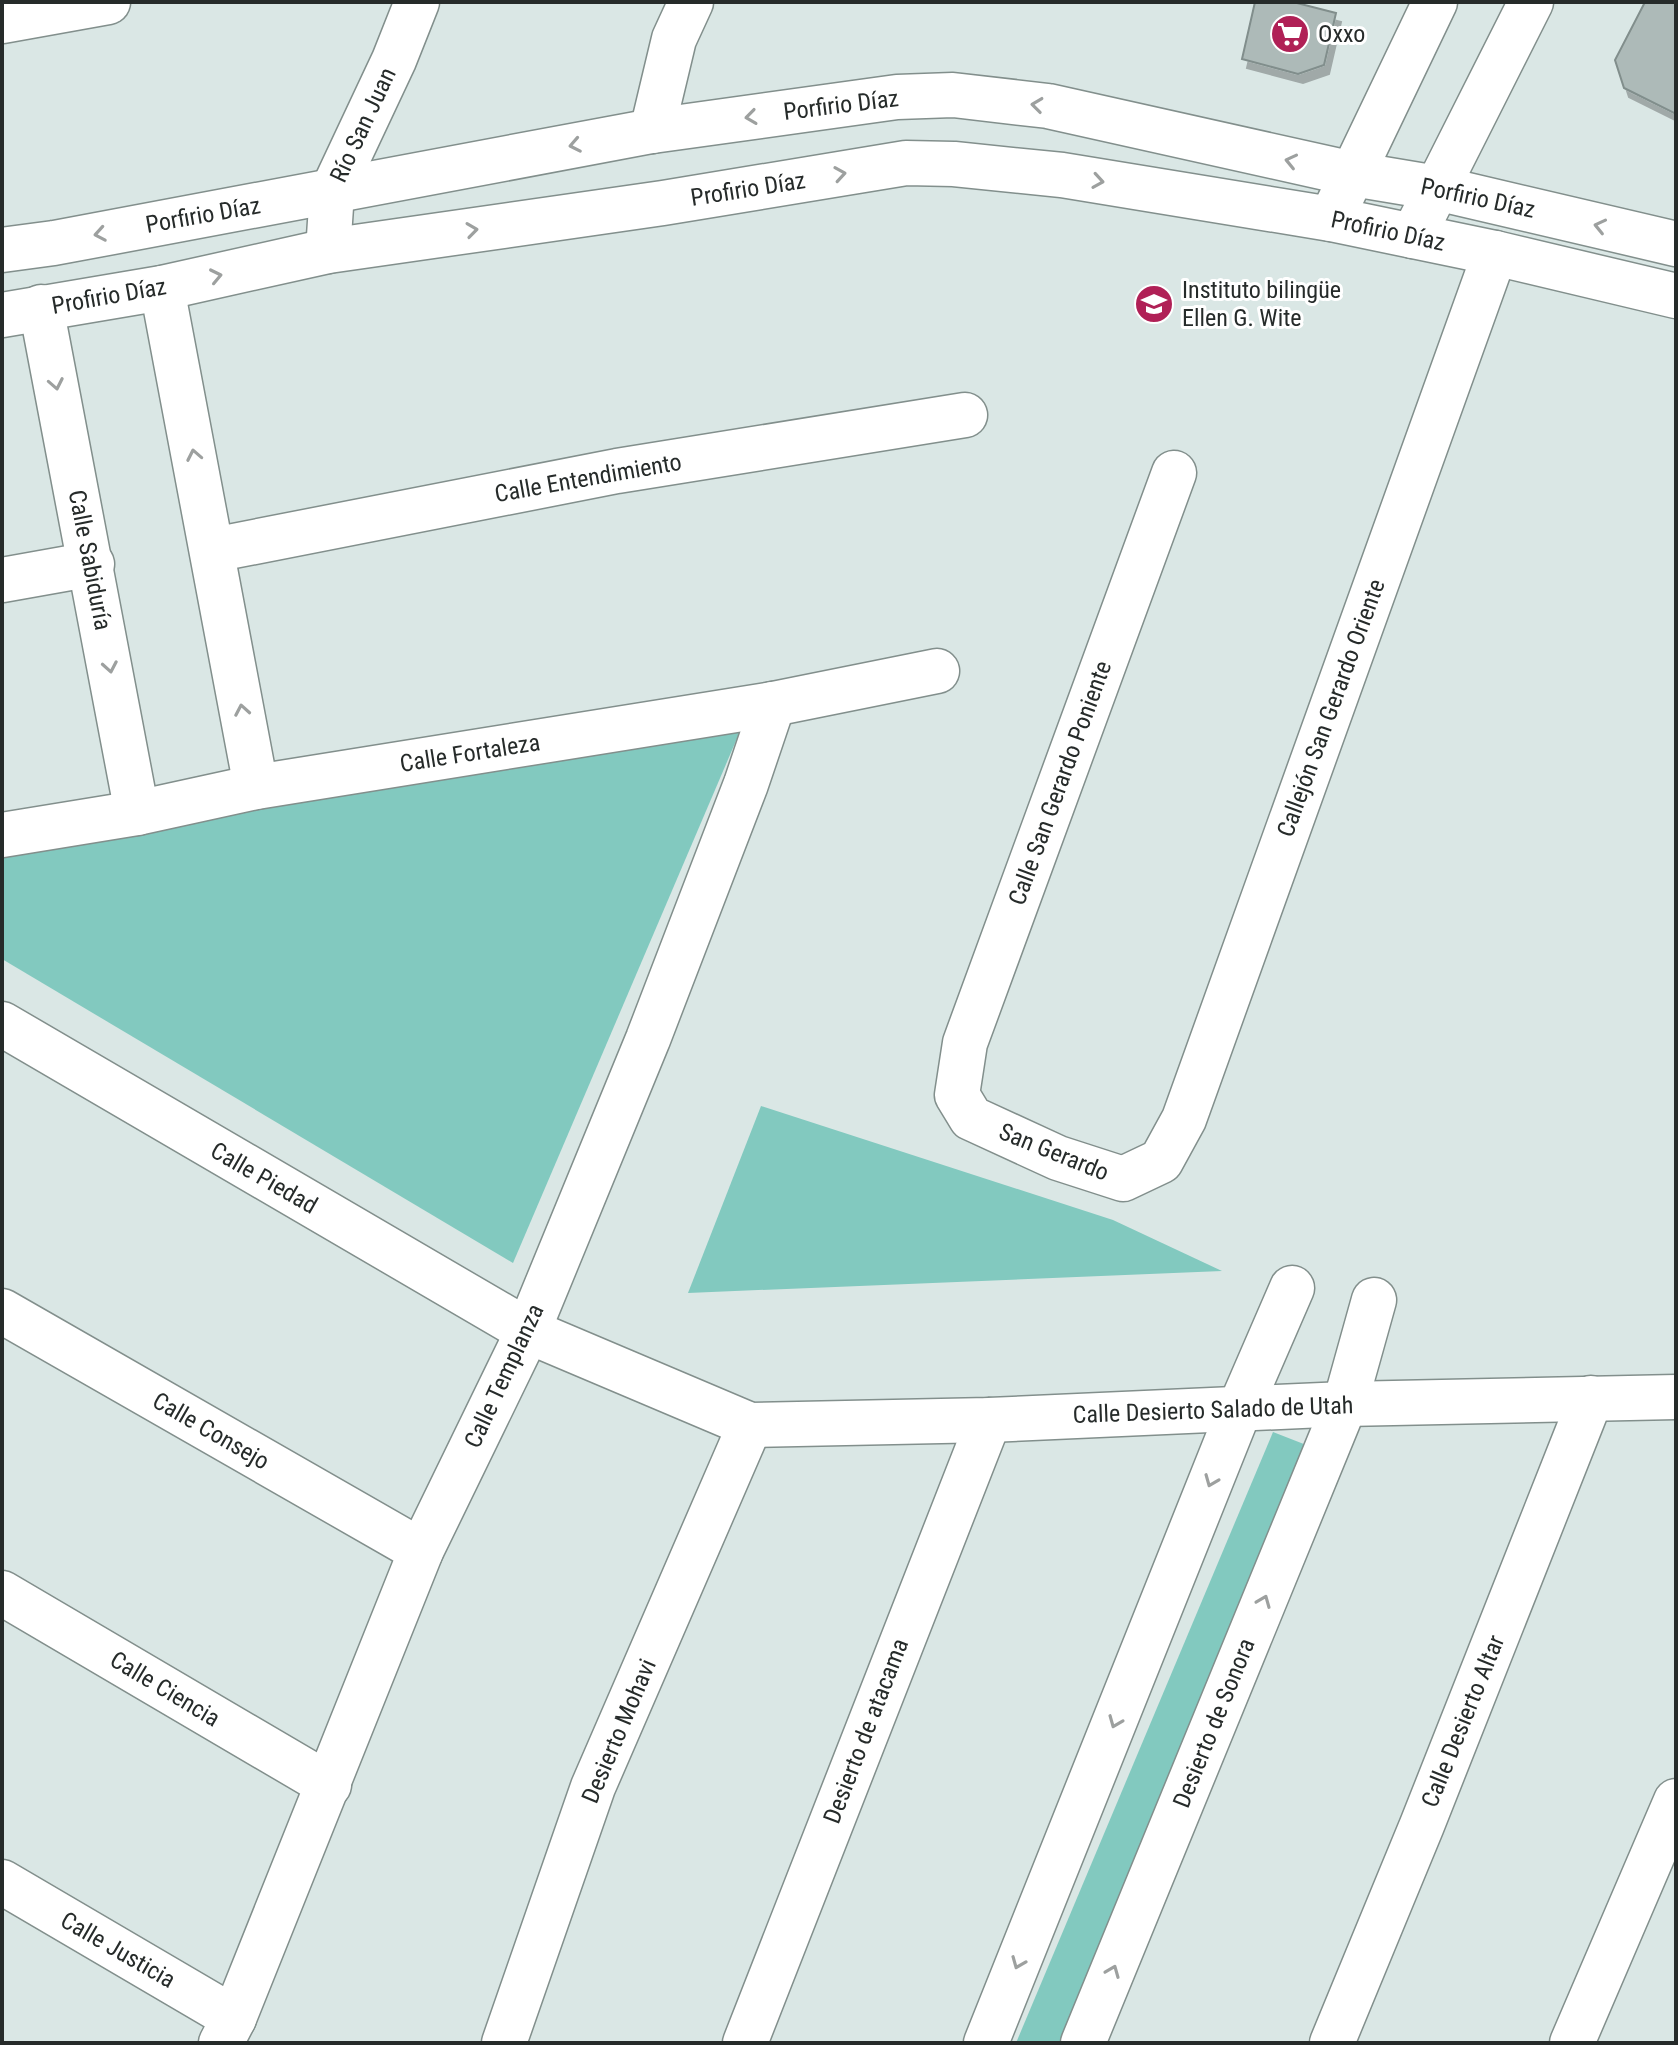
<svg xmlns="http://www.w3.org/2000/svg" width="1678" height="2045" viewBox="0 0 1678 2045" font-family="'Roboto Condensed',sans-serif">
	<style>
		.green { fill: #82c9bf }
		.building { fill: #adbab8; stroke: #818e8c; stroke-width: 2; filter: url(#shadow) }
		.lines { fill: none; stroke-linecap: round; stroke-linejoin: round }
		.minor-casing { stroke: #828f8c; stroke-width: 47 }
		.tertiary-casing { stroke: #828f8c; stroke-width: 47 }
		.minor { stroke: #fff; stroke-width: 44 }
		.tertiary { stroke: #fff; stroke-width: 44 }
		.oneway { stroke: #9da09f }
		.labels { text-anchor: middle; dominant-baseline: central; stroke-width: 6; stroke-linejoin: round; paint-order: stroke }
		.poi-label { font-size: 24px; fill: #262b2a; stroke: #fff; text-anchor: start }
		.street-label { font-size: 24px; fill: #262b2a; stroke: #fff }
	</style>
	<defs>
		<filter id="shadow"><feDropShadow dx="5" dy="9" stdDeviation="0" flood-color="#0004"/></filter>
	</defs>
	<rect width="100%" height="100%" fill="#dae7e5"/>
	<g class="green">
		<polygon points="747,715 513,1263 2,959 2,848"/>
		<polygon points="761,1106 1113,1220 1222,1271 688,1293"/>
		<polygon points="1273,1432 1314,1448 1066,2043 1016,2043"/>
	</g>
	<g class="building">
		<polygon points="1255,2 1293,2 1336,13 1324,65 1298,74 1242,59"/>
		<polygon points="1645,2 1676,2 1676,114 1624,88 1615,60"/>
	</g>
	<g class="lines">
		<defs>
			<g id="minor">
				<polyline points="2,21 108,2"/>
				<polyline points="652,131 674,39 691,2"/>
				<polyline points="1331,219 1435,2"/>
				<polyline points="1413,236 1531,2"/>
				<polyline points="328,251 332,192 394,60 417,2"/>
				<polyline points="162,288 256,787"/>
				<polyline points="41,307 137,813"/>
				<polyline points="1174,473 965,1043 957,1095 971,1118 1058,1158 1123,1179 1161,1161 1184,1119 1495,253"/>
				<polyline points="213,550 617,471 965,415"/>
				<polyline points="2,580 92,564"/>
				<polyline points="2,835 137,813 256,787 773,704 937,671"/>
				<polyline points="2,1024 528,1331 750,1425 989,1420 1345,1404 1676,1397"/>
				<polyline points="2,1311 421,1551"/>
				<polyline points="2,1593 329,1785"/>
				<polyline points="2,1882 234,2018"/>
				<polyline points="221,2043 234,2018 421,1551 528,1331 648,1039 746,784 773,704"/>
				<polyline points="504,2043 593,1787 750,1425"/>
				<polyline points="745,2043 989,1420"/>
				<polyline points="986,2043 1240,1408 1292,1288"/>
				<polyline points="1083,2043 1345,1404 1374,1300"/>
				<polyline points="1332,2043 1422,1825 1591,1398"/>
				<polyline points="1572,2043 1676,1801"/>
			</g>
			<g id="tertiary">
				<polyline points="2,250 54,243 652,131 897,97 953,95 1048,106 1353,174 1437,188 1676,244"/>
				<polyline points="2,315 162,288 328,251 663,203 906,163 954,164 1062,175 1331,219 1495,253 1676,296"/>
			</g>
		</defs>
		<use href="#minor" class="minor-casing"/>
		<use href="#tertiary" class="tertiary-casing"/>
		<use href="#minor" class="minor"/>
		<use href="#tertiary" class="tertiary"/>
	</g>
	<defs><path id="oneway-chevron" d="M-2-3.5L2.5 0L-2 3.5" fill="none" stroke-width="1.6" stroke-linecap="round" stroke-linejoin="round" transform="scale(2)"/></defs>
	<g class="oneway">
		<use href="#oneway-chevron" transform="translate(1037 105) rotate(-173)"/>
		<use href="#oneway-chevron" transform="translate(751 117) rotate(172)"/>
		<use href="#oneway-chevron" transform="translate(575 145) rotate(169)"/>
		<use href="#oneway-chevron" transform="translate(1291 161) rotate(-167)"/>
		<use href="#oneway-chevron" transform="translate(840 174) rotate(-9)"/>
		<use href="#oneway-chevron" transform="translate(1098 181) rotate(9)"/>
		<use href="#oneway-chevron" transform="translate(1600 226) rotate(-167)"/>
		<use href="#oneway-chevron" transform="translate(472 230) rotate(-8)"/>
		<use href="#oneway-chevron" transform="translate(100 234) rotate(170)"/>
		<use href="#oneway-chevron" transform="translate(216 276) rotate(-12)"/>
		<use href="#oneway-chevron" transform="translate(56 384) rotate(79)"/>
		<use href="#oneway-chevron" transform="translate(194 455) rotate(-101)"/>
		<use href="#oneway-chevron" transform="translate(110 667) rotate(80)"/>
		<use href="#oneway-chevron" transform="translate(242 710) rotate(-100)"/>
		<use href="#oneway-chevron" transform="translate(1211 1481) rotate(112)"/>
		<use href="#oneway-chevron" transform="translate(1264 1601) rotate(-68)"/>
		<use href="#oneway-chevron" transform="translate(1115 1722) rotate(112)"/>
		<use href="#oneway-chevron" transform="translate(1018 1963) rotate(112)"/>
		<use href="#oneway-chevron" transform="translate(1113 1971) rotate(-68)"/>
	</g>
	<defs>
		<symbol id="supermarket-disc" viewBox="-11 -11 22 22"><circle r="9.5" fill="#b02056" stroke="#fff"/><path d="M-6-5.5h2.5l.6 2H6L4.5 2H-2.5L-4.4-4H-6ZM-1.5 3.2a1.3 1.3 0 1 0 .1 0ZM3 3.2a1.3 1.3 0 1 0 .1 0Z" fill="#fff"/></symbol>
		<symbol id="school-disc" viewBox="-11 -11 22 22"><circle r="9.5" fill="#b02056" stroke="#fff"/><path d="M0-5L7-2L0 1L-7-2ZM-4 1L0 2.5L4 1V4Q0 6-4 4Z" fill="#fff"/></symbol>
	</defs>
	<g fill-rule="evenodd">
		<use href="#supermarket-disc" x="1268" y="12" width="44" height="44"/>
		<use href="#school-disc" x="1132" y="282" width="44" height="44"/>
	</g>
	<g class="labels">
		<g class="poi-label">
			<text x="1318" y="34">Oxxo</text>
			<text x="1182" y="290">Instituto bilingüe<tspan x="1182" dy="28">Ellen G. Wite</tspan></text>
		</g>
		<g class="street-label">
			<text transform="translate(841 105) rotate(-7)">Porfirio Díaz</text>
			<text transform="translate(363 125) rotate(-65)">Río San Juan</text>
			<text transform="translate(748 189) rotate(-9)">Profirio Díaz</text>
			<text transform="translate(1478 198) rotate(12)">Porfirio Díaz</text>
			<text transform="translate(203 215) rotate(-10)">Porfirio Díaz</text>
			<text transform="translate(1388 231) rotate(12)">Profirio Díaz</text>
			<text transform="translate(109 296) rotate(-10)">Profirio Díaz</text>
			<text transform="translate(588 478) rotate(-10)">Calle Entendimiento</text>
			<text transform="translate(90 560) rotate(79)">Calle Sabiduría</text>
			<text transform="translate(1331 708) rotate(-70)">Callejón San Gerardo Oriente</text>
			<text transform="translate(470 753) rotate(-9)">Calle Fortaleza</text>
			<text transform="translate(1060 783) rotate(-70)">Calle San Gerardo Poniente</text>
			<text transform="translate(1054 1152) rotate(22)">San Gerardo</text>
			<text transform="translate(264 1178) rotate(30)">Calle Piedad</text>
			<text transform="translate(504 1376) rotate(-65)">Calle Templanza</text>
			<text transform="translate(1213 1410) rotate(-2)">Calle Desierto Salado de Utah</text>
			<text transform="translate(211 1431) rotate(30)">Calle Consejo</text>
			<text transform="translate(165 1689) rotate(31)">Calle Ciencia</text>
			<text transform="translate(1463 1721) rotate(-68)">Calle Desierto Altar</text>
			<text transform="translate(1214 1723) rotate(-68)">Desierto de Sonora</text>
			<text transform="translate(619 1731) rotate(-67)">Desierto Mohavi</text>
			<text transform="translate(866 1731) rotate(-69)">Desierto de atacama</text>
			<text transform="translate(118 1950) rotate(30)">Calle Justicia</text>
		</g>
	</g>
	<rect width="1678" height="2045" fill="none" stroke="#262b2a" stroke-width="8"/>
</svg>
